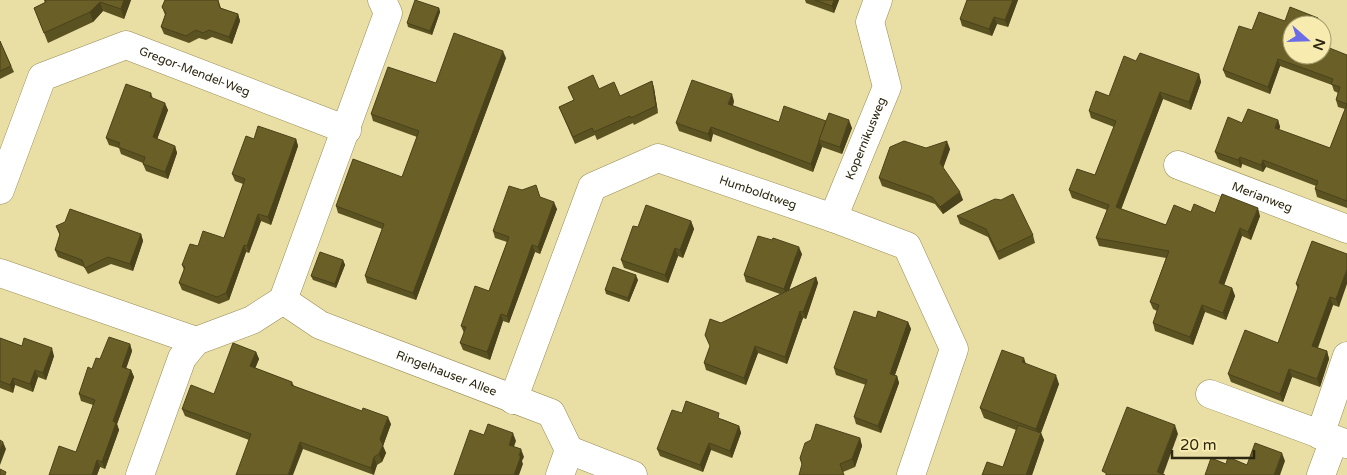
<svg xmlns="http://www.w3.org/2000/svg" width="1347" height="475" viewBox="0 0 1347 475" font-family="'Varela Round',sans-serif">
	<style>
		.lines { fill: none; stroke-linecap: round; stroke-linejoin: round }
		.minor-casing { stroke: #988d56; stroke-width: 29 }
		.minor { stroke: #fff; stroke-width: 28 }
		.wall { fill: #5b5222 }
		.shaded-wall { fill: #4a421b }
		.building { fill: #6a5f27; stroke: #4a421b }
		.labels { text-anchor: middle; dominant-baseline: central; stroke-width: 5; stroke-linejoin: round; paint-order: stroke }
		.street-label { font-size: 12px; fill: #2c2710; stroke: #f7ebb0 }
	</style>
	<rect width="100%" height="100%" fill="#e9dea4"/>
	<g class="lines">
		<defs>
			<g id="minor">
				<path id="s1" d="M1178,165L1347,229"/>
				<path id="s2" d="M0,190L42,77L126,45L347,130"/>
				<path id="s3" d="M833,218L887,87L870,22L878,0"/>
				<polyline points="0,273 196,341"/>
				<path id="s4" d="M283,300L320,325L551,413L569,450L560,475"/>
				<polyline points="1210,394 1347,444"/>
				<path id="s5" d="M513,400L592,187L658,158L833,218L907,246L954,349L911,475"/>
				<polyline points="1320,435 1347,356"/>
				<polyline points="569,450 633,475"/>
				<polyline points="140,475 182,358 196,341 252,320 283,300 388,13 382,0"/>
				<polyline points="1321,475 1334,440"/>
			</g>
		</defs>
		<use href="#minor" class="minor-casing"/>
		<use href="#minor" class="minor"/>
	</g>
	<g class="wall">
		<polygon points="44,0 131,0 124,19 103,11 93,22 48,43 34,8 45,3"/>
		<polygon points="165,0 218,0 221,8 238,14 240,21 232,44 212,37 206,40 199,38 189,43 164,34 161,27 165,15 162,7"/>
		<polygon points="805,0 839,0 834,13 806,3"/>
		<polygon points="967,0 1018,0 1008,27 997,24 992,36 962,26 960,19"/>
		<polygon points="439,8 440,12 432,35 408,27 407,23"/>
		<polygon points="1285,21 1321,25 1292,55 1347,55 1347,208 1317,197 1315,189 1316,186 1266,167 1263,172 1242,164 1241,168 1218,159 1215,152 1242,123 1278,120 1280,127 1279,130 1330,148 1345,109 1338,107 1336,100 1338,93 1334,91 1332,85 1280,66 1270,94 1226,77 1223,70 1252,30"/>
		<polygon points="0,41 14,72 0,79"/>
		<polygon points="506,58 416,300 367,283 365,276 382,229 338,213 336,206 402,177 417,137 373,121 371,114 436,83"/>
		<polygon points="1136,61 1199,74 1201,82 1191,110 1163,99 1121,209 1166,225 1191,212 1215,213 1260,216 1251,240 1242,236 1224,285 1232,288 1235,296 1226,320 1205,312 1193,345 1155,331 1153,323 1157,311 1153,309 1150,302 1166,258 1099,246 1096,238 1107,210 1072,198 1069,190 1095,175 1114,127 1091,118 1089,111 1109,96"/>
		<polygon points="652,81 654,88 658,113 634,125 633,123 597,140 595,135 575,144 559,107 574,100 568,87 599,89 620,96"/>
		<polygon points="151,93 153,99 168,110 157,139 175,146 177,153 168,179 146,171 143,164 143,163 121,154 119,148 109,145 106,138"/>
		<polygon points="734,101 733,106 779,122 826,121 852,128 842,154 822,147 813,172 713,134 711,142 679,131 676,123"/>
		<polygon points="254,139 296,139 298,146 271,225 261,221 249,253 246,252 229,300 219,304 182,290 179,283 184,270 182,265 198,246 224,238 243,184 235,181 232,174"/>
		<polygon points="926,148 950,149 943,168 963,200 943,214 935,204 882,186 879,178"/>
		<polygon points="540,197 557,209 540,254 535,252 509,323 503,321 490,360 463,350 460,343 464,333 461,326 489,291 507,242 495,238 493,231"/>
		<polygon points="957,216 1033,235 1035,243 999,260 988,237 960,224"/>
		<polygon points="691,221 694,229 683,258 678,256 668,283 624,268 621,260 638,227"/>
		<polygon points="56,226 141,234 143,241 133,271 111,264 88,274 84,267 58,257 55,250 60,236"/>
		<polygon points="802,254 789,290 816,277 818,283 806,319 803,318 787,364 758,353 746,385 706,370 704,363 710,347 721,323 780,294 746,282 744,275"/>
		<polygon points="1347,254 1339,307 1333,305 1318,348 1327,351 1329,359 1320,387 1292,377 1283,402 1231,382 1228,374 1278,343 1298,289 1296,284"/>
		<polygon points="343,260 345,265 336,288 313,280 311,276"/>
		<polygon points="638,280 629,302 606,294 605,290"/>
		<polygon points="908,322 911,329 895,375 897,376 899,383 881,433 856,424 854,417 866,385 836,375 834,368"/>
		<polygon points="0,338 22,346 54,356 46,380 38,377 33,392 15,385 13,393 0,388"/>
		<polygon points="130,344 132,351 126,369 131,370 134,377 117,424 119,430 105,469 100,467 97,475 49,475 76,452 93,405 81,401 79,394 92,369 100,359"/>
		<polygon points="256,352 259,359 255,368 292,382 294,386 391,424 383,446 386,453 382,462 377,465 374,475 303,449 249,440 185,416 182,409 214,394"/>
		<polygon points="1026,364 1059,384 1041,433 1044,440 1032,475 982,475 1003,467 1016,430 984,418 980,408"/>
		<polygon points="722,419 739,426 741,433 732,458 711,450 703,472 660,456 657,449"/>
		<polygon points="860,438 862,446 855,467 843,472 802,465 800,458"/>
	</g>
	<g class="shaded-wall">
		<polygon points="124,0 131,0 124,19 121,9"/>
		<polygon points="834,0 839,0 834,13 832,6"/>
		<polygon points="1013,0 1018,0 1008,27 1005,20"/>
		<polygon points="100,2 103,11 93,22 90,12"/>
		<polygon points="439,8 440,12 432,35 430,31"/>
		<polygon points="238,14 240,21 232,44 229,37"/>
		<polygon points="994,17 997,24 992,36 989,29"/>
		<polygon points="1318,18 1321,25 1316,25"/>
		<polygon points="503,51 506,58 416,300 413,293"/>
		<polygon points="1278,59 1280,66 1270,94 1268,87"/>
		<polygon points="1199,74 1201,82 1191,110 1189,102"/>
		<polygon points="652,81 654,88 658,113 656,106"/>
		<polygon points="1160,92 1163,99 1119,215 1116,207"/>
		<polygon points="732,94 734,101 731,111 728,104"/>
		<polygon points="165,103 168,110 155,145 153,137"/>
		<polygon points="849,120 852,128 842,154 840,147"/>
		<polygon points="1278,120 1280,127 1277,135 1275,128"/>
		<polygon points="826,121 819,140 822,147 813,172 811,164"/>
		<polygon points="711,127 713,134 711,142 708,134"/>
		<polygon points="296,139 298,146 271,225 268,217"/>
		<polygon points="947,141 950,149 942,171 940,163"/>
		<polygon points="175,146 177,153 168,179 165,172"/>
		<polygon points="1240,157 1242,164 1241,168 1238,160"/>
		<polygon points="1263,160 1266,167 1263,172 1261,165"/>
		<polygon points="960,192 963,200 943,214 940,207"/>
		<polygon points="554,202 557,209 540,254 538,247"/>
		<polygon points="1258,208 1260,216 1251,240 1248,232"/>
		<polygon points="258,214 261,221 249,253 247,246"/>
		<polygon points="691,221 694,229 683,258 680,250"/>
		<polygon points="1240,228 1242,236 1222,291 1219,283"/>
		<polygon points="141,234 143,241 133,271 130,264"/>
		<polygon points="244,245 246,252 229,300 226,293"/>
		<polygon points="532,245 535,252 509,323 507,316"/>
		<polygon points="799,247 802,254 787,296 784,289"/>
		<polygon points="675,248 678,256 668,283 665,275"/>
		<polygon points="343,260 345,265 336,288 335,284"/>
		<polygon points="1347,269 1347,284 1339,307 1336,299"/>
		<polygon points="636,275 638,280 629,302 628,298"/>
		<polygon points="816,277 818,283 806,319 803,312"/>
		<polygon points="1232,288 1235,296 1226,320 1223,313"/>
		<polygon points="1330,297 1333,305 1315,354 1312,346"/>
		<polygon points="1202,305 1205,312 1193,345 1190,337"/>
		<polygon points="800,311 803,318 787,364 785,357"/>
		<polygon points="501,314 503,321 490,360 487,352"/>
		<polygon points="908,322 911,329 893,380 890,374"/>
		<polygon points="130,344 132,351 124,374 122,367"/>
		<polygon points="755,346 758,353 746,385 744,378"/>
		<polygon points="52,348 54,356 46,380 43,373"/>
		<polygon points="1327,351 1329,359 1320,387 1317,379"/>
		<polygon points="256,352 259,359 253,374 250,366"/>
		<polygon points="1024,358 1027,367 1022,362"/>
		<polygon points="1289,369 1292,377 1283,402 1280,394"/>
		<polygon points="35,370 38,377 33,392 30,384"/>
		<polygon points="131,370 134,377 117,424 119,430 105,469 102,462 113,421"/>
		<polygon points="1056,375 1059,384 1039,438 1036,429"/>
		<polygon points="897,376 899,383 881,433 878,426"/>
		<polygon points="13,378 15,385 13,393 10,385"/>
		<polygon points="388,417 391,424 383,446 386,453 382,462 379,454 380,439"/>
		<polygon points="1175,425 1178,434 1163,475 1157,472"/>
		<polygon points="739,426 741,433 732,458 730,451"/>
		<polygon points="513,433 516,441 512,452 509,445"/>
		<polygon points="1041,433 1044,440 1032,475 1026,475"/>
		<polygon points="860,438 862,446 855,467 852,459"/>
		<polygon points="3,442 6,449 0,465 0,451"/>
		<polygon points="300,442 303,449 293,475 288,475"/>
		<polygon points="709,443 711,450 703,472 700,465"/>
		<polygon points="521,449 524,457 522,461 523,464 519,475 514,475"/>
		<polygon points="1282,453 1285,461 1280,475 1274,475"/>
		<polygon points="374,457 377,465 373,475 371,468"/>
		<polygon points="97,460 100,467 97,475 92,475"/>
	</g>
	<g class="building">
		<polygon points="45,0 124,0 121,9 100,2 90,12 44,33 34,8 46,2"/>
		<polygon points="165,0 218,0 220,8 238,14 229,37 209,30 203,33 196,30 186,36 161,27 166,13 162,7"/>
		<polygon points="415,0 439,8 430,31 407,23"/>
		<polygon points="815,0 834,0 832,6"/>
		<polygon points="967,0 1013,0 1005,20 994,17 989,29 960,19"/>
		<polygon points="1290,7 1318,18 1316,25 1292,25 1292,55 1322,55 1322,45 1347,55 1347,201 1315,189 1318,181 1263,160 1261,165 1240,157 1238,160 1215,152 1228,117 1242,123 1248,109 1278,120 1275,128 1330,148 1347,104 1336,100 1340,87 1331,84 1333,79 1278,59 1268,87 1223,70 1239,26 1252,30 1259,12 1285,21"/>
		<polygon points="454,33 503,51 413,293 365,276 384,224 336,206 353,159 402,177 419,131 371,114 388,67 436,83"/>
		<polygon points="0,41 11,66 0,71"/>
		<polygon points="1140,53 1199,74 1189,102 1160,92 1116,207 1166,225 1174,205 1191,212 1194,204 1215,213 1222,194 1258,208 1248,232 1240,228 1219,283 1232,288 1223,313 1202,305 1190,337 1153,323 1159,305 1150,302 1169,251 1096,238 1109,205 1069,190 1077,169 1095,175 1116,121 1089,111 1096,91 1109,96 1124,56 1136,61"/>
		<polygon points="593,75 599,89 614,82 620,96 652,81 656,106 631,118 630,116 594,132 592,128 573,137 559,107 574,100 568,87"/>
		<polygon points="692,80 732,94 728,104 779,122 784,106 826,121 811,164 711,127 708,134 676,123"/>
		<polygon points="126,84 151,93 150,97 165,103 153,137 175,146 165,172 143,164 145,157 118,147 120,143 106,138"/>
		<polygon points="829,113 849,120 840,147 819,140"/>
		<polygon points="258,126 296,139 268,217 258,214 247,246 244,245 226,293 217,297 179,283 185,267 182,265 190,244 198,246 203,231 224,238 245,179 232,174 246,136 254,139"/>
		<polygon points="904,141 926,148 947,141 940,163 960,192 940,207 932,197 879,178 890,147"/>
		<polygon points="536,185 540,197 554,202 538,247 532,245 507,316 501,314 487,352 460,343 466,327 461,326 475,286 489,291 509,237 493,231 509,186 522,190"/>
		<polygon points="1013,194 1033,235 997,252 986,229 957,216 995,199 1001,200"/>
		<polygon points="646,205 691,221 680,250 675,248 665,275 621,260 633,226 638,227"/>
		<polygon points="70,209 141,234 130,264 108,257 85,268 82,260 55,250 60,234 56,226 65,222"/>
		<polygon points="758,236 772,240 773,238 799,247 784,289 744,275"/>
		<polygon points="1312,241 1347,254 1347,269 1336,299 1330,297 1312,346 1327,351 1317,379 1289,369 1280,394 1228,374 1245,330 1278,343 1299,285 1296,284"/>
		<polygon points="320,252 343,260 335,284 311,276"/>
		<polygon points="613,267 636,275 628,298 605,290"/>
		<polygon points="816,277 803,312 800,311 785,357 755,346 744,378 704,363 710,346 705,335 710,319 721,323"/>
		<polygon points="854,311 876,318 878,311 908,322 890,374 897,376 878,426 854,417 867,380 834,368"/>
		<polygon points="109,337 130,344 122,367 131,370 113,421 116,423 102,462 97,460 92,475 49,475 59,446 76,452 95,400 79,394 88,367 92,369 96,358 100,359"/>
		<polygon points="0,338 22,346 24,338 52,348 43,373 35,370 30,384 13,378 10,385 0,381"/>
		<polygon points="233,343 256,352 250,366 292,382 291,385 362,411 363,408 388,417 380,439 383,445 379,454 374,457 371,468 300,442 288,475 236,475 251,434 182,409 191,385 214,394"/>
		<polygon points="1002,350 1024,358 1022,362 1056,375 1036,429 980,408"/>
		<polygon points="686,401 719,413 718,418 739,426 730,451 709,443 700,465 657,449 672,410 682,413"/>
		<polygon points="1127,407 1175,425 1157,472 1165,475 1106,475 1106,473 1102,471"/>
		<polygon points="488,424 513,433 509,445 521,449 519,456 521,456 514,475 454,475 470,430 484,435"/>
		<polygon points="816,424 860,438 852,459 840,464 844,475 799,475 802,464 800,458 805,443 811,440"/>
		<polygon points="1018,425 1041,433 1026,475 982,475 987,462 1003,467"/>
		<polygon points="0,440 3,442 0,451"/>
		<polygon points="1255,443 1282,453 1274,475 1205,475 1211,458 1226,464 1228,457 1247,465"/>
		<polygon points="0,469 6,472 5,475 0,475"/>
	</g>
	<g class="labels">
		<g class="street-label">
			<text stroke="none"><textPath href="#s2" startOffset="284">Gregor-Mendel-Weg</textPath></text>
			<text stroke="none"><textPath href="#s3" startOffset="86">Kopernikusweg</textPath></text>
			<text stroke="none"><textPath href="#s5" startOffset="405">Humboldtweg</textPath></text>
			<text stroke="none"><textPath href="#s1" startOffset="90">Merianweg</textPath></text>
			<text stroke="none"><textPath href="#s4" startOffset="180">Ringelhauser Allee</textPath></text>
		</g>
	</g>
	<g transform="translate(1307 40) rotate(110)"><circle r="24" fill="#f7ebb0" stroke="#a69d70"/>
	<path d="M0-4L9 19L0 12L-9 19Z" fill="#6b6de7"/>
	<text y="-8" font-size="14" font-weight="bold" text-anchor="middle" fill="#2c2710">N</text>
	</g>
	<path d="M1172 450v8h82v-8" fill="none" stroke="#2c2710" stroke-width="2.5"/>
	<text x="1180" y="450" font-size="15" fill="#2c2710" stroke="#f7ebb0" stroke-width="4" paint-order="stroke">20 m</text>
</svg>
